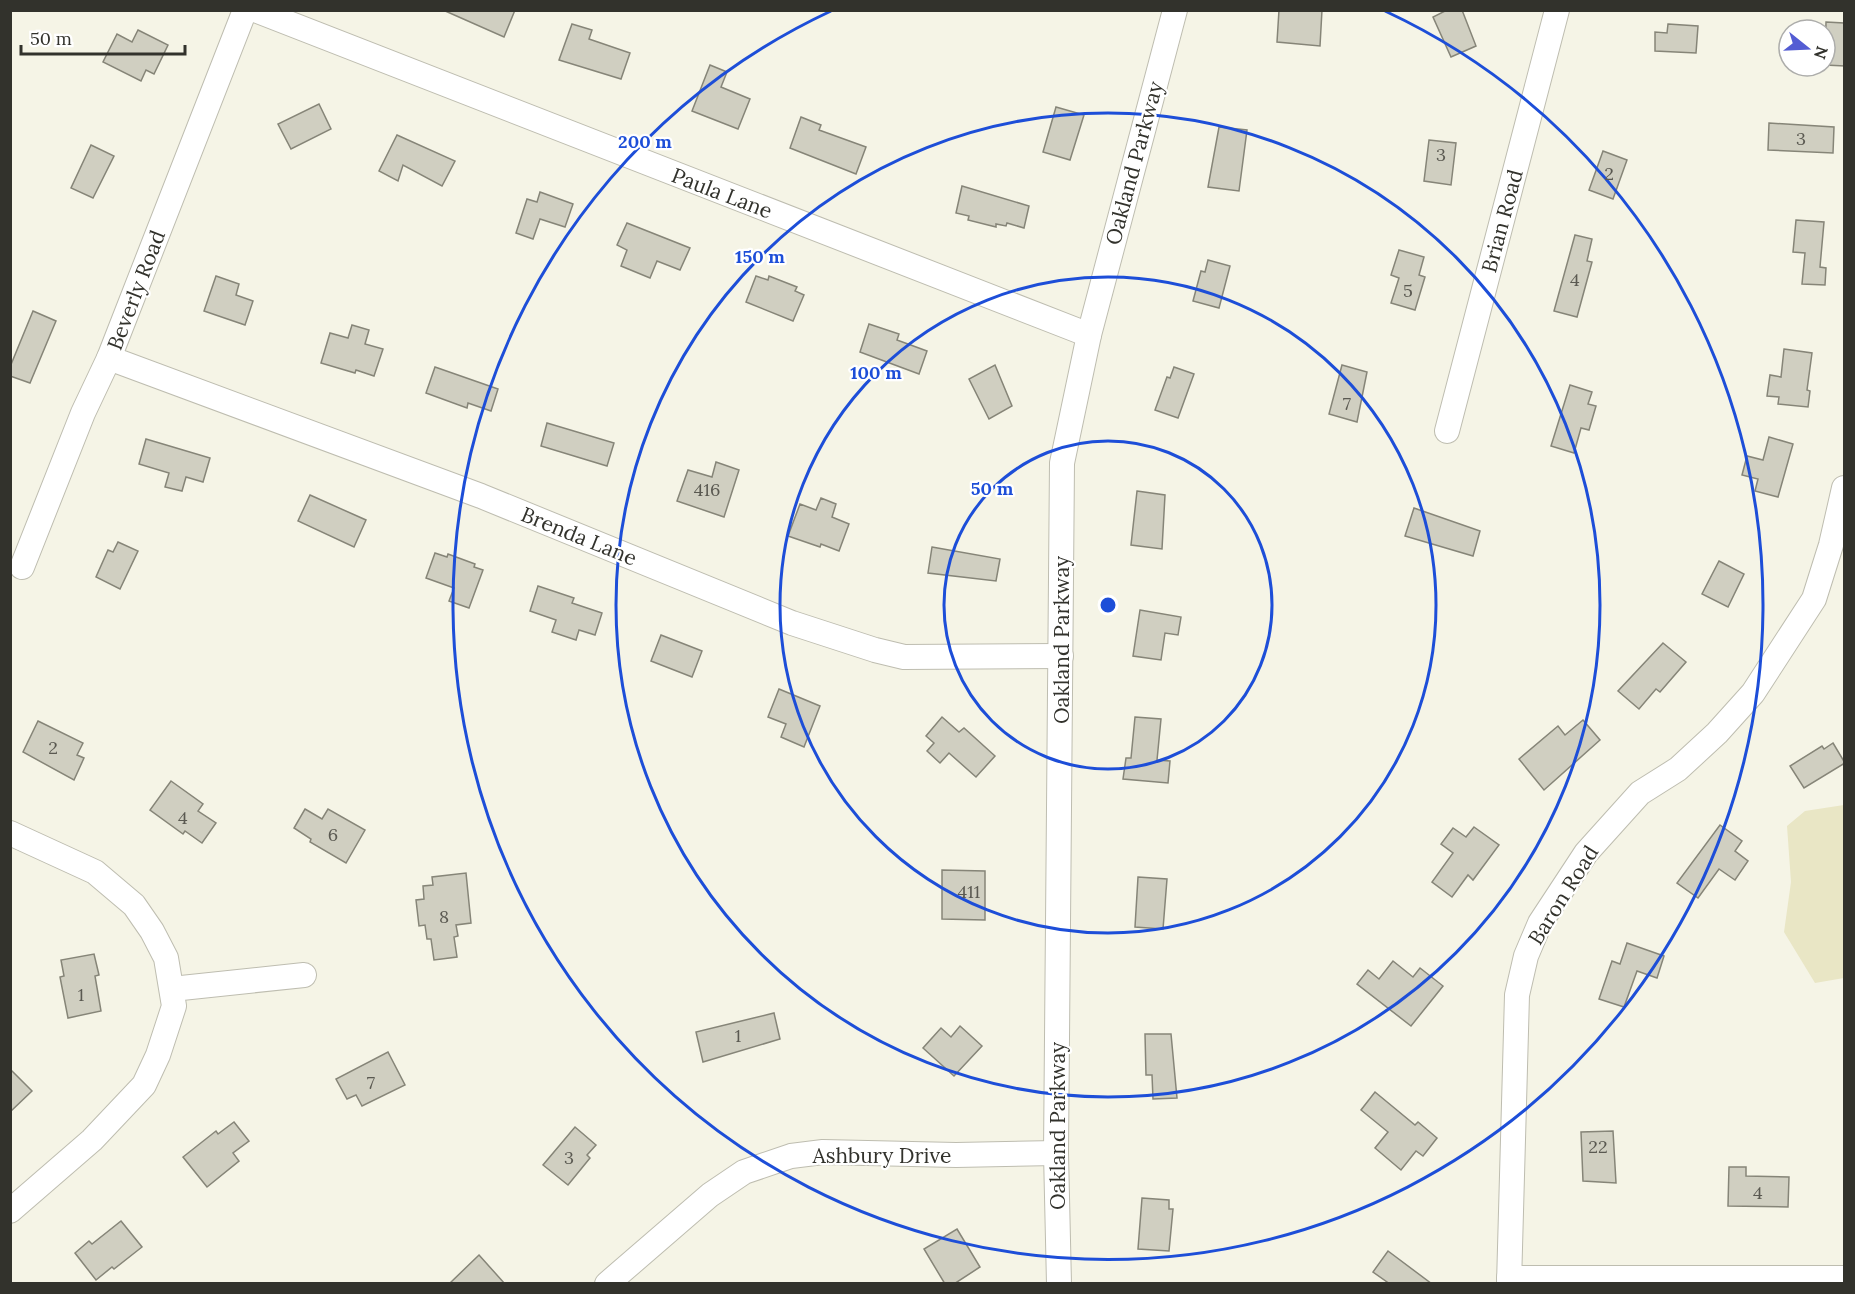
<svg xmlns="http://www.w3.org/2000/svg" width="1855" height="1294" viewBox="0 0 1855 1294" font-family="Lora,serif">
	<style>
		.green { fill: #e9e6c5 }
		.building { fill: #d0cfc1; stroke: #868578; stroke-width: 1.5 }
		.lines { fill: none; stroke-linecap: round; stroke-linejoin: round }
		.minor-casing { stroke: #bebdb0; stroke-width: 26 }
		.minor { stroke: #fff; stroke-width: 24 }
		.ring { fill: none; stroke: #1d4ed8; stroke-width: 3 }
		.labels { text-anchor: middle; dominant-baseline: central; stroke-width: 4.5; stroke-linejoin: round; paint-order: stroke }
		.number-label { font-size: 18px; fill: #5a5951 }
		.street-label { font-size: 21px; fill: #32322c; stroke: #fff }
		.centre { fill: #1d4ed8; stroke: #fff; stroke-width: 3 }
		.ring-label { font-size: 18px; text-anchor: middle; font-weight: bold; fill: #1d4ed8; stroke: #fff; stroke-width: 4.5; stroke-linejoin: round; paint-order: stroke }
	</style>
	<rect width="100%" height="100%" fill="#f5f4e6"/>
	<polygon class="green" points="1844,805 1844,978 1815,983 1784,932 1791,882 1787,826 1805,811"/>
	<g class="building">
		<polygon points="443,10 515,10 504,37"/>
		<polygon points="1279,10 1322,10 1320,46 1277,42"/>
		<polygon points="1447,10 1462,10 1476,46 1451,57 1433,17"/>
		<polygon points="1826,22 1844,23 1845,66 1825,65"/>
		<polygon points="572,24 592,30 589,39 630,53 621,79 559,60"/>
		<polygon points="1668,24 1698,26 1696,53 1655,51 1655,32 1667,33"/>
		<polygon points="138,30 168,45 154,74 146,70 141,81 103,62 117,34 132,42"/>
		<polygon points="710,65 727,72 721,87 750,99 738,129 692,111"/>
		<polygon points="319,104 331,129 291,149 278,124"/>
		<polygon points="1056,107 1084,115 1070,160 1043,152"/>
		<polygon points="801,117 821,125 819,130 866,147 856,174 790,148"/>
		<polygon points="1769,123 1834,127 1833,153 1768,150"/>
		<polygon points="1219,127 1247,130 1239,191 1208,187"/>
		<polygon points="397,135 455,161 442,186 403,165 398,181 379,171"/>
		<polygon points="1429,140 1456,143 1451,185 1424,181"/>
		<polygon points="91,145 114,156 93,198 71,188"/>
		<polygon points="1603,151 1627,160 1613,199 1589,190"/>
		<polygon points="962,186 1029,206 1024,228 1007,223 1006,226 996,224 996,227 968,220 969,216 956,213"/>
		<polygon points="540,192 573,204 565,227 540,219 533,239 516,233 527,199 537,202"/>
		<polygon points="1796,220 1824,222 1820,267 1826,268 1825,285 1802,284 1805,253 1793,252"/>
		<polygon points="627,223 690,248 680,270 657,261 650,278 621,266 627,250 617,245"/>
		<polygon points="1575,235 1592,239 1587,261 1592,262 1577,317 1554,311"/>
		<polygon points="1399,250 1424,257 1419,275 1425,277 1415,310 1391,303 1399,278 1391,275"/>
		<polygon points="1208,260 1230,266 1219,308 1193,301 1201,271 1205,272"/>
		<polygon points="216,276 239,284 236,295 253,301 245,325 204,311"/>
		<polygon points="756,276 768,280 769,276 797,287 795,291 804,295 793,321 746,302"/>
		<polygon points="33,311 56,321 30,383 10,376 10,367"/>
		<polygon points="869,324 899,334 897,340 927,351 919,374 860,352"/>
		<polygon points="352,325 369,330 365,344 383,349 374,376 356,370 355,373 321,363 330,333 348,338"/>
		<polygon points="1784,349 1812,353 1807,390 1810,391 1808,407 1778,404 1779,397 1767,396 1770,375 1781,377"/>
		<polygon points="995,365 1012,406 989,419 969,379"/>
		<polygon points="1342,365 1367,372 1357,422 1329,414"/>
		<polygon points="435,367 498,389 491,411 468,403 467,408 426,393"/>
		<polygon points="1174,367 1194,374 1178,418 1155,410 1167,377 1170,378"/>
		<polygon points="1570,385 1592,392 1588,404 1596,406 1589,430 1581,428 1574,453 1551,446"/>
		<polygon points="547,423 614,443 607,466 541,446"/>
		<polygon points="1769,437 1793,444 1778,497 1755,491 1758,479 1742,475 1747,456 1763,460"/>
		<polygon points="146,439 210,458 203,482 186,477 182,491 165,487 169,473 139,464"/>
		<polygon points="716,462 739,470 724,517 677,501 688,470 712,477"/>
		<polygon points="1137,491 1165,495 1162,549 1131,545"/>
		<polygon points="310,495 366,520 354,547 298,521"/>
		<polygon points="821,498 836,504 832,517 849,524 839,551 821,544 820,547 788,536 800,504 816,510"/>
		<polygon points="1414,508 1480,531 1473,556 1405,536"/>
		<polygon points="118,542 138,551 120,589 96,577 108,550 113,552"/>
		<polygon points="932,547 1000,559 996,581 928,573"/>
		<polygon points="435,553 447,557 448,554 475,564 474,567 483,570 469,608 449,601 454,588 426,578"/>
		<polygon points="1719,561 1744,574 1728,607 1702,594"/>
		<polygon points="538,586 574,598 572,603 602,613 595,635 579,630 576,640 552,632 556,620 530,611"/>
		<polygon points="1140,610 1181,617 1178,635 1165,633 1161,660 1133,656"/>
		<polygon points="661,635 702,651 692,677 651,661"/>
		<polygon points="1663,643 1686,662 1660,692 1656,689 1639,709 1618,691"/>
		<polygon points="779,689 820,706 804,747 781,737 786,724 768,717"/>
		<polygon points="942,717 959,732 964,728 995,756 976,777 949,753 940,763 927,751 934,743 926,736"/>
		<polygon points="1135,717 1161,719 1157,760 1170,761 1168,783 1123,779 1126,758 1131,758"/>
		<polygon points="1583,720 1600,740 1544,790 1519,759 1558,726 1565,735"/>
		<polygon points="38,721 83,743 77,755 84,758 74,780 23,752"/>
		<polygon points="1833,743 1845,763 1804,788 1790,766 1822,746 1824,749"/>
		<polygon points="171,781 203,804 198,811 216,823 202,843 185,831 183,834 150,810"/>
		<polygon points="305,809 322,819 328,809 365,830 346,863 310,842 311,839 294,828"/>
		<polygon points="1720,825 1742,841 1735,851 1748,861 1735,880 1719,869 1698,898 1677,883"/>
		<polygon points="1474,827 1499,845 1473,880 1468,875 1452,897 1432,882 1453,853 1441,844 1453,828 1466,837"/>
		<polygon points="942,870 985,871 985,920 942,919"/>
		<polygon points="466,873 471,923 456,925 458,936 454,937 457,957 434,960 431,939 427,939 425,925 419,926 416,900 424,899 423,886 433,885 432,877"/>
		<polygon points="1138,877 1167,879 1163,929 1135,927"/>
		<polygon points="1627,943 1664,956 1657,978 1637,971 1624,1007 1599,999 1612,961 1620,964"/>
		<polygon points="94,954 99,975 95,976 101,1011 68,1018 60,977 64,976 61,960"/>
		<polygon points="1393,961 1413,977 1420,968 1443,986 1411,1026 1357,984 1368,970 1379,979"/>
		<polygon points="774,1013 780,1039 703,1062 696,1032"/>
		<polygon points="960,1026 982,1046 954,1076 923,1048 941,1028 951,1037"/>
		<polygon points="1145,1034 1171,1034 1177,1098 1153,1099 1152,1075 1146,1075"/>
		<polygon points="388,1052 405,1085 362,1106 356,1095 347,1099 336,1079"/>
		<polygon points="10,1069 32,1091 10,1112"/>
		<polygon points="1375,1092 1415,1125 1418,1122 1437,1138 1423,1156 1416,1151 1401,1170 1375,1148 1388,1132 1361,1110"/>
		<polygon points="234,1122 249,1141 233,1153 239,1161 207,1187 183,1157 216,1131 218,1134"/>
		<polygon points="575,1127 596,1145 587,1155 590,1158 568,1185 543,1165"/>
		<polygon points="1613,1131 1616,1183 1583,1181 1581,1132"/>
		<polygon points="1729,1167 1746,1167 1746,1176 1789,1177 1788,1207 1728,1206"/>
		<polygon points="1142,1198 1169,1200 1169,1209 1173,1209 1169,1251 1138,1249"/>
		<polygon points="121,1221 142,1247 114,1269 112,1267 96,1280 75,1253 89,1241 92,1244"/>
		<polygon points="957,1229 980,1267 954,1284 945,1284 924,1249"/>
		<polygon points="1388,1251 1432,1284 1390,1284 1373,1272"/>
		<polygon points="479,1255 505,1284 449,1284"/>
	</g>
	<g class="lines">
		<defs>
			<g id="minor">
				<polyline points="255,10 1089,335"/>
				<polyline points="109,358 481,496 792,623 875,650 904,657 1061,656"/>
				<polyline points="1447,431 1557,10"/>
				<polyline points="22,567 83,413 109,358 245,10"/>
				<polyline points="10,833 95,872 134,905 152,931 166,958 174,1006 158,1055 144,1085 92,1140 10,1211"/>
				<polyline points="172,989 304,975"/>
				<polyline points="1509,1278 1844,1278"/>
				<polyline points="607,1284 710,1195 744,1172 791,1156 823,1152 956,1155 1056,1153"/>
				<polyline points="1059,1284 1056,1153 1062,463 1089,335 1175,10"/>
				<polyline points="1509,1284 1517,995 1526,956 1540,923 1586,853 1640,793 1678,769 1717,733 1753,693 1814,599 1831,545 1844,488"/>
			</g>
		</defs>
		<use href="#minor" class="minor-casing"/>
		<use href="#minor" class="minor"/>
	</g>
	<g class="ring">
		<circle cx="1108" cy="605" r="164"/>
		<circle cx="1108" cy="605" r="328"/>
		<circle cx="1108" cy="605" r="492"/>
		<path d="M1385 11A655 655 0 1 1 831 11"/>
	</g>
	<g class="labels">
		<g class="number-label">
			<text x="1801" y="138">3</text>
			<text x="1441" y="154">3</text>
			<text x="1609" y="173">2</text>
			<text x="1575" y="279">4</text>
			<text x="1408" y="290">5</text>
			<text x="1347" y="403">7</text>
			<text x="707" y="489">416</text>
			<text x="53" y="747">2</text>
			<text x="183" y="817">4</text>
			<text x="333" y="834">6</text>
			<text x="969" y="891">411</text>
			<text x="444" y="916">8</text>
			<text x="81" y="994">1</text>
			<text x="738" y="1035">1</text>
			<text x="371" y="1082">7</text>
			<text x="1598" y="1146">22</text>
			<text x="569" y="1157">3</text>
			<text x="1758" y="1192">4</text>
		</g>
		<g class="street-label">
			<text transform="translate(1134 163) rotate(-75)">Oakland Parkway</text>
			<text transform="translate(722 193) rotate(21)">Paula Lane</text>
			<text transform="translate(1502 221) rotate(-75)">Brian Road</text>
			<text transform="translate(136 290) rotate(-69)">Beverly Road</text>
			<text transform="translate(579 536) rotate(22)">Brenda Lane</text>
			<text transform="translate(1061 640) rotate(-90)">Oakland Parkway</text>
			<text transform="translate(1563 895) rotate(-58)">Baron Road</text>
			<text transform="translate(1057 1126) rotate(-90)">Oakland Parkway</text>
			<text x="882" y="1155">Ashbury Drive</text>
		</g>
	</g>
	<circle cx="1108" cy="605" r="9" class="centre"/>
	<g class="ring-label">
		<text x="645" y="148">200 m</text>
		<text x="760" y="263">150 m</text>
		<text x="876" y="379">100 m</text>
		<text x="992" y="495">50 m</text>
	</g>
	<rect width="1855" height="1294" fill="none" stroke="#32322c" stroke-width="24"/>
	<g transform="translate(1807 48) rotate(108)"><circle r="28" fill="#ffffff" stroke="#adadab" stroke-width="1.5"/>
	<path d="M0-4.5L10 22L0 15L-10 22Z" fill="#535cd3"/>
	<text y="-9" font-size="16" font-weight="bold" text-anchor="middle" fill="#32322c">N</text>
	</g>
	<path d="M21 45v9h164v-9" fill="none" stroke="#32322c" stroke-width="3"/>
	<text x="30" y="45" font-size="18" fill="#32322c" stroke="#ffffff" stroke-width="4.5" paint-order="stroke">50 m</text>
</svg>
